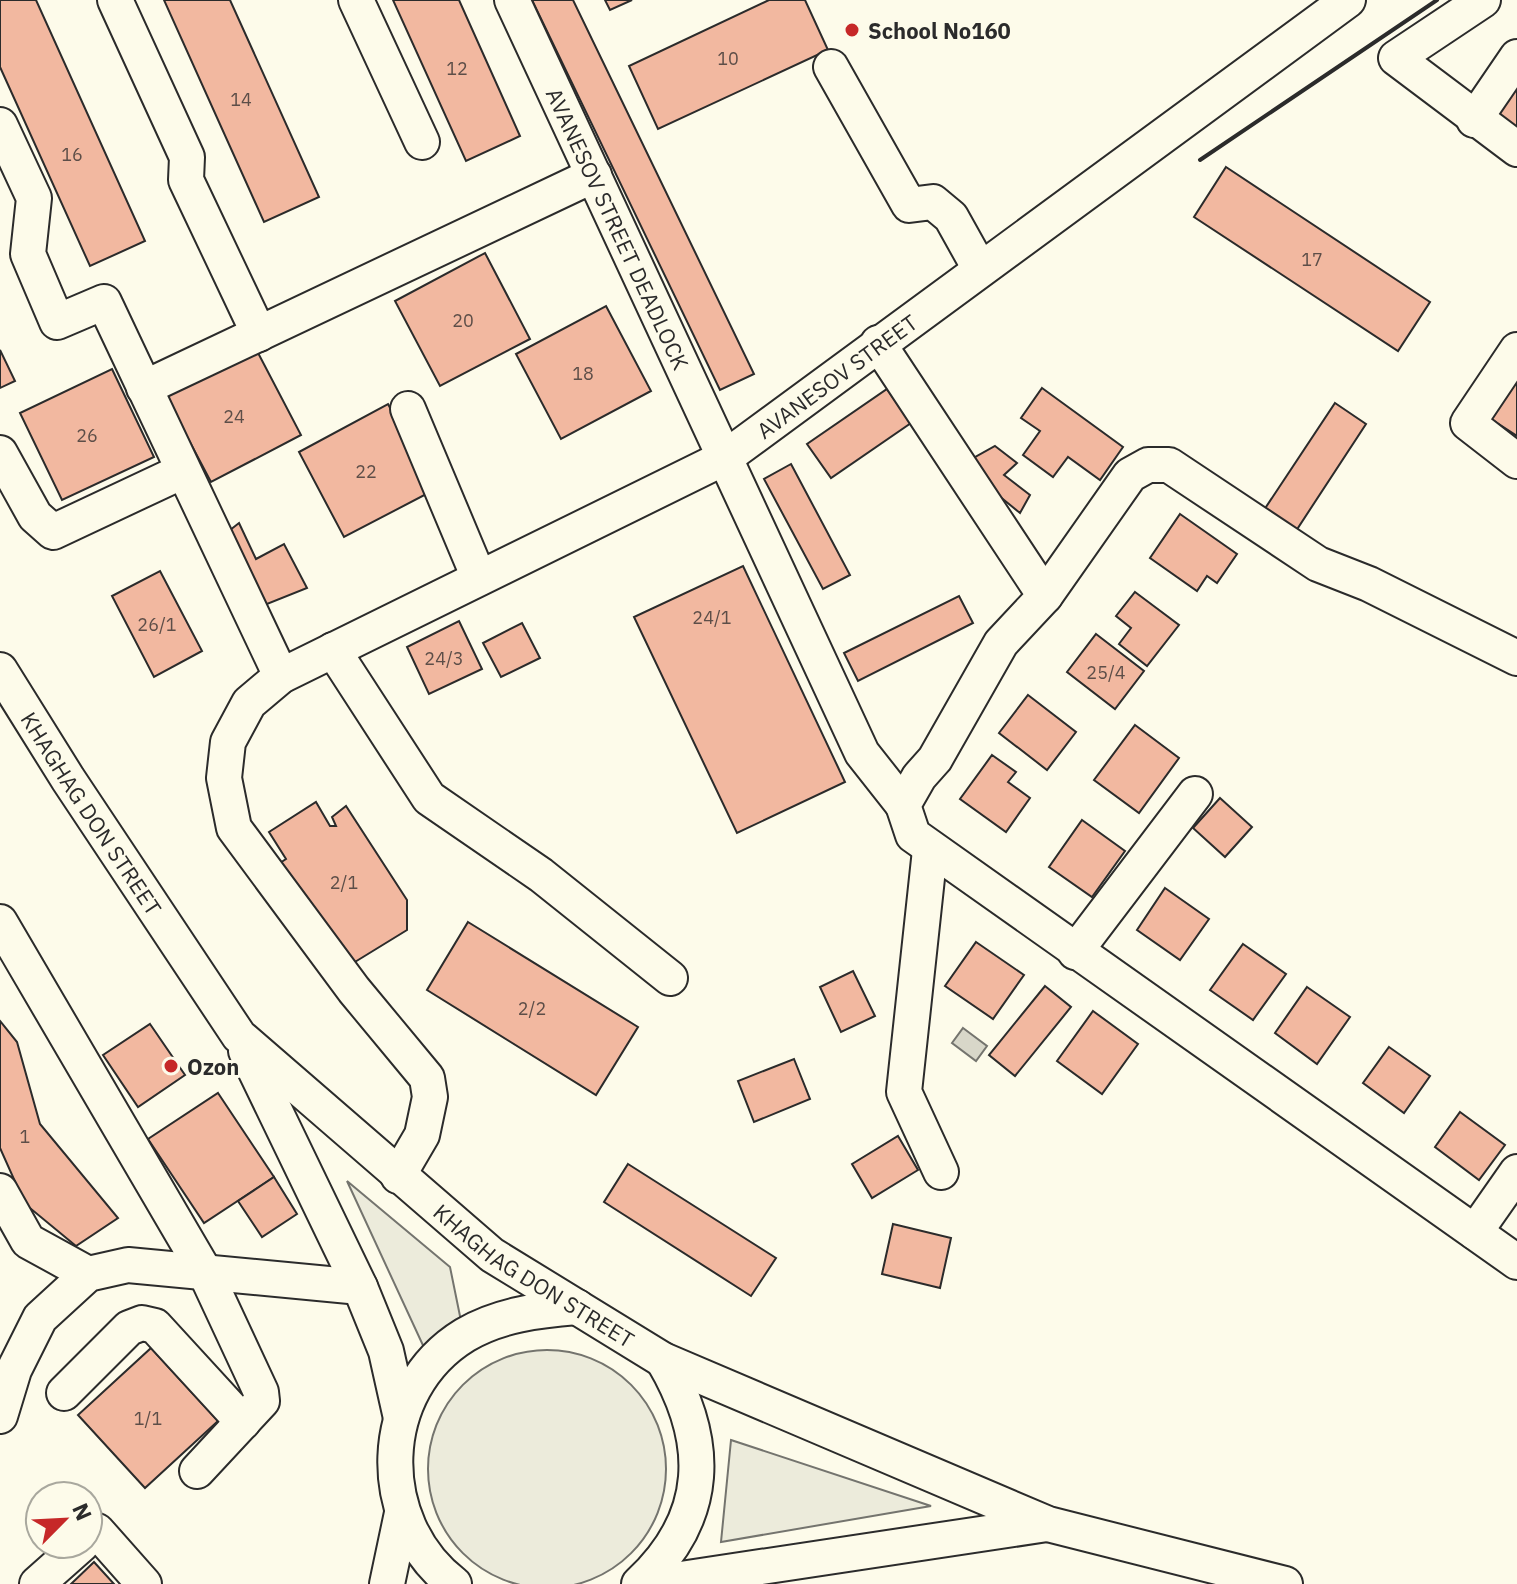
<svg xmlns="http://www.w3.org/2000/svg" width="1517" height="1584" viewBox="0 0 1517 1584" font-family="'IBM Plex Sans',sans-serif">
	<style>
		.green { fill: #ecebdb; stroke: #74746e; stroke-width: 2 }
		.water { fill: #d8d7c9; stroke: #74746e; stroke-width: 2 }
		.building { fill: #f2b8a0; stroke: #2b2b2b; stroke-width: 2 }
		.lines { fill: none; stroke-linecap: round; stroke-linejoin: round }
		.minor-casing { stroke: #2b2b2b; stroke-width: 38 }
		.minor { stroke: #fdfbea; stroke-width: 34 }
		.wall { stroke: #2b2b2b; stroke-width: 4 }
		.poi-dot { fill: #c62828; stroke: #fdfbea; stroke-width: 3 }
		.labels { text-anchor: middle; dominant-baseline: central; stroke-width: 6; stroke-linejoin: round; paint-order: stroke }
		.number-label { font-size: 18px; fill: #5d4e48 }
		.poi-label { font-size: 22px; font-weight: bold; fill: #2b2b2b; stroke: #fdfbea; text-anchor: start }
		.street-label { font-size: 22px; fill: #2b2b2b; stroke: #fdfbea }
	</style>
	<rect width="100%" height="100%" fill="#fdfbea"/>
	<g class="green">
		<polygon points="347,1181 450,1267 461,1321 427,1354"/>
		<circle cx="547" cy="1469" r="119"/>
		<polygon points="731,1440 931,1506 721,1542"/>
	</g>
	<polygon class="water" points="963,1028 987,1046 976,1061 952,1043"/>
	<g class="building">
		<polygon points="0,0 36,0 145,241 90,266 0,67"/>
		<polygon points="164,0 230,0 319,197 264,222"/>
		<polygon points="393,0 459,0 520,136 466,161"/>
		<polygon points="532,0 573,0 754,374 720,390"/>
		<polygon points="605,0 632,0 610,10"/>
		<polygon points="805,0 828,50 658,129 629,66 769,0"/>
		<polygon points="1517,80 1517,131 1494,115"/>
		<polygon points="1226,167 1430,302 1398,351 1194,217"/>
		<polygon points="485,253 530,339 440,386 395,301"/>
		<polygon points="606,306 651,391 561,439 516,354"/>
		<polygon points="256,349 301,435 211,482 166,397"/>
		<polygon points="0,350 15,381 0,388"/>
		<polygon points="112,369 154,457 62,500 20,413"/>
		<polygon points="1517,380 1517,436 1491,419"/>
		<polygon points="1042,388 1123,447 1100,480 1068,457 1053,477 1023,455 1040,431 1021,418"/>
		<polygon points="887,389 911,423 831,478 807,444"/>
		<polygon points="1335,403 1366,424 1292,537 1260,516"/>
		<polygon points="388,404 434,490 344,537 299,452"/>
		<polygon points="995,446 1017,463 1004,475 1030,495 1020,513 961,465"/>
		<polygon points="791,464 850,575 823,589 764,479"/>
		<polygon points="1180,514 1237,554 1217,583 1207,576 1197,591 1150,558"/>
		<polygon points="239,523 256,559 284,544 307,588 257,608 225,534"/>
		<polygon points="743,566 845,782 737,833 634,617"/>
		<polygon points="160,571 202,651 154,677 112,596"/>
		<polygon points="1135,592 1179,625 1147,666 1119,644 1131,628 1116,616"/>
		<polygon points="959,596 973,623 858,681 844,653"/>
		<polygon points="459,621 482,669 429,694 407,647"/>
		<polygon points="522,623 540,658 501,677 483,643"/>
		<polygon points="1096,634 1144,671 1115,709 1067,672"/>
		<polygon points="1028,695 1076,732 1047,770 999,733"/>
		<polygon points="1135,725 1179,758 1139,813 1094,780"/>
		<polygon points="992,755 1016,772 1008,782 1030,798 1006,832 960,799"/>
		<polygon points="1220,798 1252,827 1225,857 1193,828"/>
		<polygon points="316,802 330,826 336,826 332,817 346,806 407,900 407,930 350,965 280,863 286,859 269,832"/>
		<polygon points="1082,820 1125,851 1092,897 1049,867"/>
		<polygon points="1165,888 1209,919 1180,960 1137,930"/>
		<polygon points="468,922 638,1027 596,1095 427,990"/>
		<polygon points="976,942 1024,975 993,1019 945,986"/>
		<polygon points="1243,944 1286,974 1253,1020 1210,990"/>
		<polygon points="853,971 875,1016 841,1032 820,987"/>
		<polygon points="1045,986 1071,1007 1015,1076 989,1055"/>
		<polygon points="1307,987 1350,1017 1317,1064 1275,1033"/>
		<polygon points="1093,1011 1138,1044 1102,1094 1057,1061"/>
		<polygon points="0,1021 17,1042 40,1124 118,1218 76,1246 25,1204 0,1148"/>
		<polygon points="150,1024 185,1075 138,1107 103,1055"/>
		<polygon points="1389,1047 1430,1076 1404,1113 1363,1083"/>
		<polygon points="794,1059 810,1099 754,1122 738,1081"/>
		<polygon points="218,1093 274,1177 204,1223 148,1139"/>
		<polygon points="1460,1112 1505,1145 1479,1180 1435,1147"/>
		<polygon points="898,1136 918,1170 872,1198 852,1164"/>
		<polygon points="628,1164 776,1258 751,1296 604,1202"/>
		<polygon points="274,1177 297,1214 262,1237 238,1201"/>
		<polygon points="893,1224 951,1238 940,1288 882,1274"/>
		<polygon points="151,1348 218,1421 145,1488 78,1415"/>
		<polygon points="94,1562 114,1584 71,1584"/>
	</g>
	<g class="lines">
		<defs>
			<g id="minor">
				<polyline points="115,0 187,157 186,180 259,334"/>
				<polyline points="356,0 422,142"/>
				<path id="s1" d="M512,0L862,753L903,805"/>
				<polyline points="1483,0 1396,58 1517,149"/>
				<polyline points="831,67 909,205 933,202 951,217 980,269"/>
				<polyline points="1474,120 1517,57"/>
				<polyline points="0,125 34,198 28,254 57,322 104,302 281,676"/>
				<polyline points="878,343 1045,596 1001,643 935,759 919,777 903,805 913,835 1517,1262"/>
				<polyline points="1517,350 1468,423 1517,461"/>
				<polyline points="144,388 594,175"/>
				<polyline points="408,409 479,578"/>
				<polyline points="0,453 35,516 53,532 183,471"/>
				<polyline points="1045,596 1130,475 1148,465 1169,465 1318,564 1369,584 1517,658"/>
				<polyline points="333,650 429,798 541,875 670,978"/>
				<path id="s2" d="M0,670L68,779L239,1036L492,1255L663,1360L1048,1524L1285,1584"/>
				<polyline points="930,850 904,1092 941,1172"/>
				<polyline points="0,922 206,1274 261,1392 262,1401 197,1471"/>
				<polyline points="1075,952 1195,794"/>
				<polyline points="246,1051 360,1287 386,1351 401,1418"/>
				<path id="s3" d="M398,1176L422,1135L430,1097L427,1078L354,990L234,828L224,778L228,742L249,703L281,676L726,457L1348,0"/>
				<polyline points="0,1191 28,1241 88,1274"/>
				<polyline points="1475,1232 1517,1172"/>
				<polyline points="64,1393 129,1328 142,1323 155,1326 243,1422"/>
				<polyline points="0,1416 14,1370 40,1318 88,1274 128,1265 360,1287"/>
				<polyline points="88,1539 97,1531 144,1584"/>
				<polyline points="37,1584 82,1544"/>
				<polyline points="387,1584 402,1513"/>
				<path d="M454,1584C373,1522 375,1390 465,1335C499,1315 538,1310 577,1307"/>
				<path d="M639,1584C711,1517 711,1441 663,1360"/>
				<polyline points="648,1584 1047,1524"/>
			</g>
		</defs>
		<use href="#minor" class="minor-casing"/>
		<use href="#minor" class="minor"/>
		<polyline class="wall" points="1200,160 1437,0"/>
	</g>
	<g class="poi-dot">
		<circle cx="852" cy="30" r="8"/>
		<circle cx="171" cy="1066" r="8"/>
	</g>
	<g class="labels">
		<g class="number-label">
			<text x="728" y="58">10</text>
			<text x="457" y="68">12</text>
			<text x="241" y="99">14</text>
			<text x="72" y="154">16</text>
			<text x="1312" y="259">17</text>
			<text x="463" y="320">20</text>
			<text x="583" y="373">18</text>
			<text x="234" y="416">24</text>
			<text x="87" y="435">26</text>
			<text x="366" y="471">22</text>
			<text x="712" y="617">24/1</text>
			<text x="157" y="624">26/1</text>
			<text x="444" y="658">24/3</text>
			<text x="1106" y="672">25/4</text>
			<text x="344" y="882">2/1</text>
			<text x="532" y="1008">2/2</text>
			<text x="25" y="1136">1</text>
			<text x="148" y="1418">1/1</text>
		</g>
		<g class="poi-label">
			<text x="868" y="30">School No160</text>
			<text x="187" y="1066">Ozon</text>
		</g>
		<g class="street-label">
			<text stroke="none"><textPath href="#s1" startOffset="252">AVANESOV STREET DEADLOCK</textPath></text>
			<text stroke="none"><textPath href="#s3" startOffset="1228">AVANESOV STREET</textPath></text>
			<text stroke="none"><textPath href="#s2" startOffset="170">KHAGHAG DON STREET</textPath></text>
			<text stroke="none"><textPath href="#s2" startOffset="818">KHAGHAG DON STREET</textPath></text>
		</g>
	</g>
	<g transform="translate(64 1520) rotate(66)"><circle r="38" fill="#fdfbea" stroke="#a9a89e" stroke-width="2"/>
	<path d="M0-6L14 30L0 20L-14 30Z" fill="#c62828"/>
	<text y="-12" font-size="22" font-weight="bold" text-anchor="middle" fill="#2b2b2b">N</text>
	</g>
</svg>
